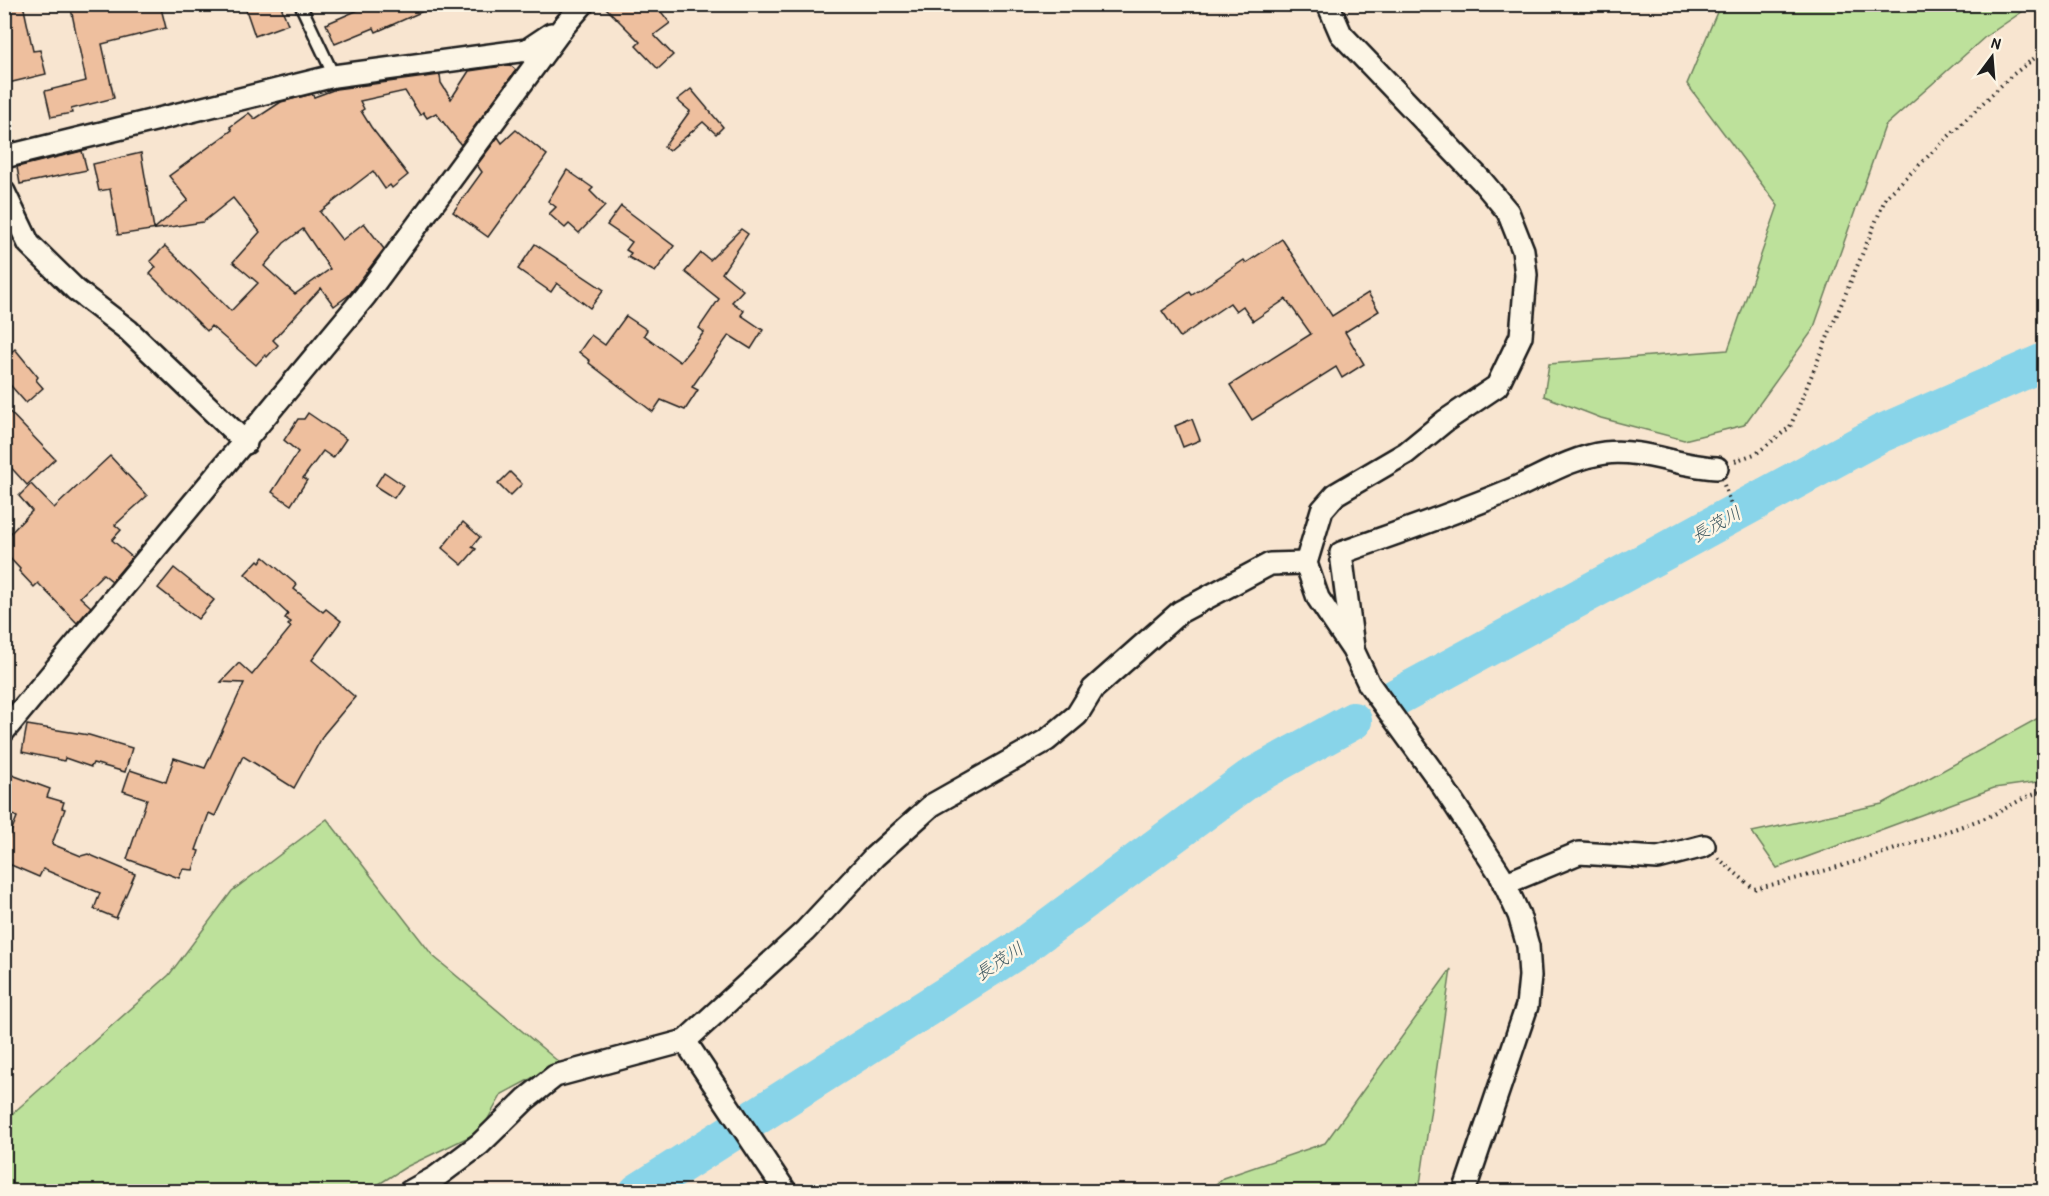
<svg xmlns="http://www.w3.org/2000/svg" width="2049" height="1196" viewBox="0 0 2049 1196" font-family="'Patrick Hand','Klee One',sans-serif">
	<style>
		.green { fill: #bde19b; stroke: #6c7e5c; stroke-width: 1.5 }
		.lines { fill: none; stroke-linecap: round; stroke-linejoin: round }
		.river { stroke: #88d4e9; stroke-width: 38 }
		.building { fill: #eebf9e; stroke: #1c1c1c; stroke-width: 1.5; fill-rule: evenodd }
		.lane-casing { stroke: #1c1c1c; stroke-width: 15 }
		.street-casing { stroke: #1c1c1c; stroke-width: 26 }
		.path { stroke: #1c1c1c; stroke-width: 4; stroke-dasharray: 1.5 4.5; stroke-linecap: butt }
		.lane { stroke: #fcf5e5; stroke-width: 10 }
		.street { stroke: #fcf5e5; stroke-width: 21 }
		.labels { text-anchor: middle; dominant-baseline: central; stroke-width: 5; stroke-linejoin: round; paint-order: stroke }
		.water-label { font-size: 18px; font-style: italic; fill: #425c64; stroke: #fcf5e5 }
	</style>
	<rect width="100%" height="100%" fill="#f8e5d0"/>
	<filter id="ink" filterUnits="userSpaceOnUse"><feTurbulence type="fractalNoise" baseFrequency=".0167" numOctaves="2"/><feDisplacementMap in="SourceGraphic" scale="12" xChannelSelector="R" yChannelSelector="G"/><feConvolveMatrix kernelMatrix="1 2 1 2 8 2 1 2 1" color-interpolation-filters="sRGB"/></filter>
	<g filter="url(#ink)">
		<g class="green">
			<polygon points="1720,5 2032,5 1985,37 1885,126 1813,330 1744,425 1684,440 1601,418 1544,396 1549,364 1728,350 1778,206 1687,84"/>
			<polygon points="2044,701 2044,781 1994,788 1777,868 1752,832 1882,804 2042,716"/>
			<polygon points="327,819 433,956 560,1063 502,1094 481,1131 406,1167 368,1191 5,1191 4,1121 169,975 232,891"/>
			<polygon points="1451,969 1419,1191 1208,1191 1223,1178 1325,1143"/>
		</g>
		<g class="lines">
			<g class="river">
				<polyline points="1393,699 1880,434 2044,362"/>
				<polyline points="638,1192 1019,949 1250,778 1353,721"/>
			</g>
		</g>
		<g class="building">
			<polygon points="4,4 23,4 33,51 40,50 46,74 4,84 4,47 9,47 4,27"/>
			<polygon points="70,4 160,4 166,28 102,44 114,98 71,109 72,113 51,117 45,91 86,81"/>
			<polygon points="244,4 280,4 288,24 255,36"/>
			<polygon points="372,4 439,4 376,32 374,28 335,44 326,24"/>
			<polygon points="602,4 655,4 670,23 654,35 673,55 658,69 636,46 640,42"/>
			<path d="M510,65L516,70L461,145L436,113L427,118L423,112L420,115L405,91L360,101L364,109L361,111L371,127L408,175L392,188L390,185L385,189L373,171L320,212L342,240L364,223L384,249L349,295L334,306L321,288L273,340L278,345L267,357L265,355L256,365L211,326L207,331L150,274L156,267L150,261L165,246L231,311L258,283L233,262L260,232L233,198L203,222L118,235L110,189L99,191L93,164L141,153L154,229L188,200L169,176L232,130L230,127L249,113L255,119L281,102L312,94L314,97L336,89L440,75L441,83L451,99L469,71ZM303,229L330,269L295,294L264,266L284,243Z"/>
			<polygon points="691,89 723,127 716,134 703,122 669,151 664,147 690,111 677,100"/>
			<polygon points="516,130 547,155 488,237 453,212 482,172 477,165 498,137 502,143"/>
			<polygon points="82,151 87,170 20,184 17,167"/>
			<polygon points="567,170 593,188 590,191 605,206 579,233 569,224 565,228 549,214 556,207 548,201"/>
			<polygon points="621,206 674,246 655,272 628,257 631,253 626,250 632,242 607,225"/>
			<polygon points="741,229 748,234 722,273 743,290 732,302 744,311 741,315 763,330 751,349 729,335 692,387 698,390 685,410 661,400 653,412 589,363 590,361 579,352 591,335 605,345 626,316 647,330 644,335 680,362 704,332 699,328 719,299 685,272 701,253 710,260"/>
			<polygon points="1282,239 1332,316 1368,293 1379,311 1345,332 1364,364 1342,378 1336,367 1252,420 1230,385 1311,334 1286,299 1253,321 1243,306 1236,311 1230,303 1180,337 1162,311 1190,292 1192,295 1244,260 1246,263"/>
			<polygon points="535,244 604,290 590,308 557,283 551,292 518,269"/>
			<polygon points="15,349 38,377 36,380 43,388 26,403 4,378 4,358"/>
			<polygon points="4,406 55,459 27,485 4,460"/>
			<polygon points="308,413 346,439 333,458 323,451 303,478 307,480 291,505 272,492 298,452 284,440 298,419 304,419"/>
			<polygon points="1192,419 1200,440 1183,447 1175,426"/>
			<polygon points="110,456 147,496 115,525 121,530 112,540 132,557 112,581 103,574 80,597 91,607 77,623 38,583 34,587 19,571 20,569 4,552 4,540 32,511 19,496 31,484 54,508"/>
			<polygon points="384,472 403,485 394,498 375,486"/>
			<polygon points="510,472 522,484 510,496 498,484"/>
			<polygon points="463,522 480,537 472,547 476,549 462,565 442,548"/>
			<polygon points="264,557 297,585 294,589 323,612 326,609 341,621 312,660 355,697 324,734 294,788 243,756 215,816 209,813 196,850 199,851 193,870 183,869 179,878 127,859 147,799 123,791 130,770 166,782 174,758 205,768 244,683 221,682 239,663 252,675 291,627 288,625 291,622 285,618 288,614 245,574 258,560 260,562"/>
			<polygon points="174,568 214,600 198,619 158,588"/>
			<polygon points="27,725 89,735 132,748 125,772 93,763 91,767 65,758 64,761 22,752"/>
			<polygon points="4,772 50,789 47,797 64,802 62,808 65,809 52,844 81,856 88,854 135,874 116,918 94,909 100,893 43,869 39,877 4,862 4,849 17,817 4,810"/>
		</g>
		<g class="lines">
			<defs>
				<polyline id="lane" points="300,4 334,76"/>
				<g id="street">
					<polyline points="1328,4 1341,34 1482,181 1508,212 1523,250 1526,275 1521,336 1497,386 1445,421 1406,453 1336,494 1322,510 1306,563 1318,598 1353,650 1369,684 1438,779 1500,874 1519,915 1528,946 1530,976 1527,1006 1464,1192"/>
					<polyline points="4,157 334,76 527,50 551,34"/>
					<polyline points="4,192 29,244 76,290 128,330 246,443"/>
					<path d="M1353,647L1341,553C1397,533 1453,514 1508,491C1541,477 1569,458 1605,453C1642,448 1680,467 1717,468"/>
					<polyline points="4,731 365,296 564,26 583,4"/>
					<polyline points="1504,884 1579,853 1658,858 1704,846"/>
					<polyline points="685,1041 786,1192"/>
					<polyline points="409,1192 436,1177 480,1144 526,1099 555,1076 685,1041 805,931 874,857 932,805 1047,740 1077,715 1093,689 1180,612 1270,564 1306,563"/>
				</g>
			</defs>
			<use href="#lane" class="lane-casing"/>
			<use href="#street" class="street-casing"/>
			<g class="path">
				<polyline points="1735,461 1757,453 1790,427 1886,197 2011,76 2044,51"/>
				<polyline points="1724,485 1732,508"/>
				<path d="M1718,858L1754,889C1831,871 1908,846 1982,819C2004,812 2021,796 2044,791"/>
			</g>
			<use href="#lane" class="lane"/>
			<use href="#street" class="street"/>
		</g>
	</g>
	<g class="labels">
		<g class="water-label">
			<text transform="translate(1716 524) rotate(-29)">長茂川</text>
			<text transform="translate(999 961) rotate(-33)">長茂川</text>
		</g>
	</g>
	<rect width="2049" height="1196" fill="none" stroke="#fcf5e5" stroke-width="24"/>
	<rect x="12" y="12" width="2025" height="1172" fill="none" stroke="#1c1c1c" stroke-width="2" filter="url(#ink)"/>
	<g transform="translate(1992 57) rotate(16)" stroke="#fcf5e5" stroke-width="4.5" paint-order="stroke">
	<path d="M0-4.5L10 22L0 15L-10 22Z" fill="#1c1c1c"/>
	<text y="-9" font-size="16" font-weight="bold" text-anchor="middle" fill="#1c1c1c">N</text>
	</g>
</svg>
